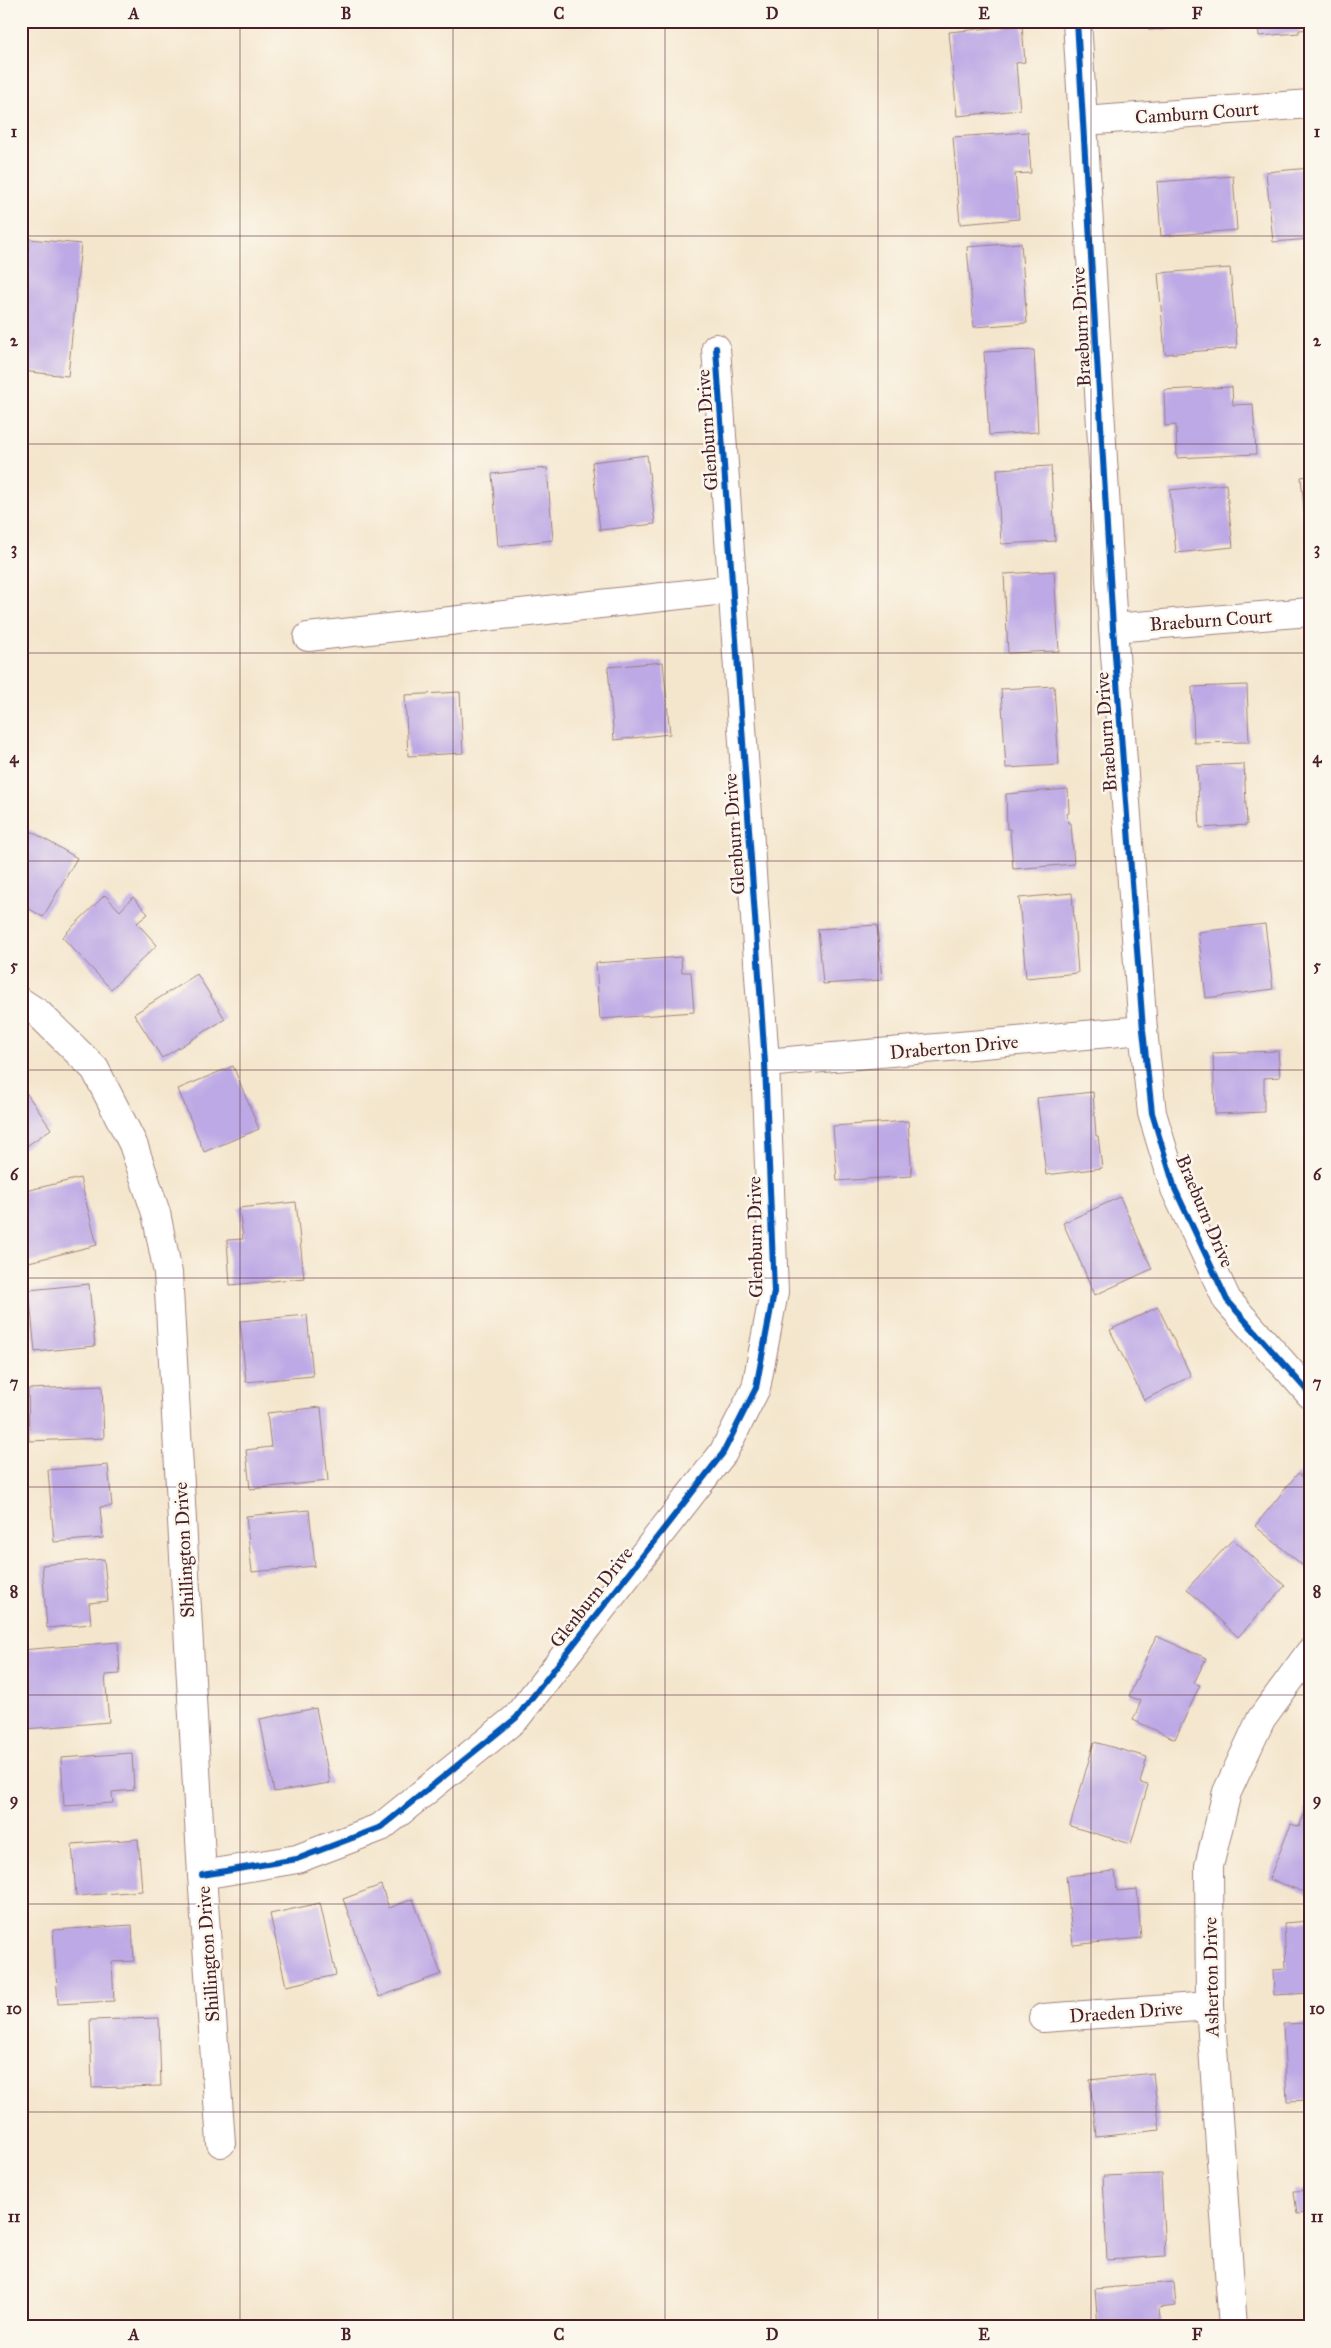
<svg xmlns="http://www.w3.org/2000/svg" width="1331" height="2348" viewBox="0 0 1331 2348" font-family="'IM FELL Great Primer',serif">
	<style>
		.building { fill: #bda9e5 }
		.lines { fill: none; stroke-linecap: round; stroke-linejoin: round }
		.street-casing { stroke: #9f827c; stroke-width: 30 }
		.street { stroke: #fff; stroke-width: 28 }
		.cycleway-casing { stroke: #fbf7ec; stroke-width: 9 }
		.cycleway { stroke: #0057b8; stroke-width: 6 }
		.grid { fill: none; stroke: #4a1f2b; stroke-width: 1; stroke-opacity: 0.55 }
		.labels { text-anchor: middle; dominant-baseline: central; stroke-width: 5; stroke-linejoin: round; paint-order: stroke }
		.street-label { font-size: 19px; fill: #4a1f2b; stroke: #fbf7ec }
		.neatline { fill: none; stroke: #4a1f2b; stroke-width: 2 }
		.grid-label { font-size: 16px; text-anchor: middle; font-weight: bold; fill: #4a1f2b }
	</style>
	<rect width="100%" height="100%" fill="#fbf7ec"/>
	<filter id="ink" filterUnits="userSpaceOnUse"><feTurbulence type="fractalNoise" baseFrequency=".02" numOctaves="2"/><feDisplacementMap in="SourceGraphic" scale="10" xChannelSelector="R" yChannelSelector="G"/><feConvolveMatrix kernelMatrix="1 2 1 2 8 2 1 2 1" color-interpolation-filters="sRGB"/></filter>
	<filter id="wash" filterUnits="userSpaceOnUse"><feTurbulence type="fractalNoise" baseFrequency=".0096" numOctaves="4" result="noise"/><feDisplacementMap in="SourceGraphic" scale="20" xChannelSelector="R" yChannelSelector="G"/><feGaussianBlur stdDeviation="1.12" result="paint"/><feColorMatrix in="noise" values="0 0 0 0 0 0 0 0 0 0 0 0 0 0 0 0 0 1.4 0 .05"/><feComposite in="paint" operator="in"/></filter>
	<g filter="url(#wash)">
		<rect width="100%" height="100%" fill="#f4e6cd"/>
		<g id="blocks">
			<g class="building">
				<polygon points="1149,21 1228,21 1228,25 1149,30"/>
				<polygon points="1258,21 1310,21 1310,29 1299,30 1299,33 1259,36"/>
				<polygon points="1022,25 1025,62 1016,63 1020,110 957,116 949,32"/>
				<polygon points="1028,132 1031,173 1015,174 1019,219 960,224 953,137"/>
				<polygon points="1310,168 1310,239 1273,242 1266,172"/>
				<polygon points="1233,176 1237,230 1161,236 1157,182"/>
				<polygon points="29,239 81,244 68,376 21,371 21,320"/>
				<polygon points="1021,243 1027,323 974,327 967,247"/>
				<polygon points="1230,268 1237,348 1165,354 1158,273"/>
				<polygon points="1034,350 1038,432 989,435 984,352"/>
				<polygon points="1232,387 1233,405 1253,404 1256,454 1177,458 1176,425 1165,426 1164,390"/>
				<polygon points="647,455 655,524 600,530 592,462"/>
				<polygon points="1051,466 1055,541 1001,544 997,469"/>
				<polygon points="547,468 553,540 498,546 492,474"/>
				<polygon points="1310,476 1310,541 1307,541 1301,477"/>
				<polygon points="1226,484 1233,547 1176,553 1170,490"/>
				<polygon points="1054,571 1059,651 1008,653 1004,574"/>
				<polygon points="663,662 670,734 614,740 608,667"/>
				<polygon points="1247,685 1249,742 1194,743 1192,687"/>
				<polygon points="1054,686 1059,765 1006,768 1001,689"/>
				<polygon points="460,692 463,753 408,756 405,695"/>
				<polygon points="1244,764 1247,825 1200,828 1197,766"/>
				<polygon points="1068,789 1069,813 1067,814 1068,823 1071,823 1074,864 1013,869 1010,829 1007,829 1006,794"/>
				<polygon points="24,827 77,858 43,917 21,904 21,832"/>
				<polygon points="1072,893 1078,973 1026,978 1019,898"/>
				<polygon points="105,895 120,911 133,897 148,914 137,923 157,945 111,989 62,937"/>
				<polygon points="1265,924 1273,989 1206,998 1198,932"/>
				<polygon points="877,925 882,980 823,984 818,929"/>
				<polygon points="681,957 682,972 691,972 694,1012 600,1019 596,963"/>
				<polygon points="197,974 225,1019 162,1058 134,1014"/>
				<polygon points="1278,1051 1280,1077 1264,1078 1264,1112 1215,1114 1213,1053"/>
				<polygon points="233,1066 259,1129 204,1152 178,1089"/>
				<polygon points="21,1085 51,1129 21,1150"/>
				<polygon points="1093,1092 1096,1136 1098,1136 1102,1168 1046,1175 1037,1098"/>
				<polygon points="908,1121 912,1176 837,1181 833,1126"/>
				<polygon points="80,1178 97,1245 21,1264 21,1192"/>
				<polygon points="1120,1197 1152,1269 1095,1295 1063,1223"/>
				<polygon points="296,1202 304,1278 230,1285 227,1240 243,1239 239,1208"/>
				<polygon points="89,1284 95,1346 35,1352 29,1290"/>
				<polygon points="1158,1307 1191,1376 1144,1400 1110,1330"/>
				<polygon points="307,1315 313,1376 246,1382 240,1321"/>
				<polygon points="102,1386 104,1438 29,1441 28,1389"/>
				<polygon points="321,1407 328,1481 250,1489 246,1450 271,1447 267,1413"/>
				<polygon points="108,1465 112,1506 100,1507 103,1538 54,1542 48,1470"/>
				<polygon points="1298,1473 1310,1483 1310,1566 1307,1569 1255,1526"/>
				<polygon points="309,1510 315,1566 252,1572 246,1516"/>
				<polygon points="1233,1539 1285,1586 1238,1637 1187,1589"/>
				<polygon points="104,1559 108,1601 89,1603 91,1624 47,1628 42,1565"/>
				<polygon points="1156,1636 1206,1658 1194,1683 1200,1685 1175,1739 1133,1720 1141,1701 1129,1696"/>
				<polygon points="118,1642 120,1674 105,1675 109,1722 26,1729 21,1683 21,1650"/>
				<polygon points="316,1708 330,1783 274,1792 260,1719"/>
				<polygon points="1094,1742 1147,1757 1140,1783 1148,1785 1131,1844 1070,1826"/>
				<polygon points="132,1753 134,1790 112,1792 113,1803 64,1806 61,1758"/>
				<polygon points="1310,1800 1310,1894 1269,1879 1291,1824 1299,1827"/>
				<polygon points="138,1839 142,1891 76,1896 72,1844"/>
				<polygon points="1115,1871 1117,1891 1137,1889 1141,1938 1073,1945 1066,1876"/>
				<polygon points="381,1885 389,1908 413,1899 441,1974 379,1997 343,1899"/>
				<polygon points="320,1903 336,1975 286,1986 270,1914"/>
				<polygon points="1310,1921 1310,1993 1274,1995 1273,1970 1286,1969 1284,1923"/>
				<polygon points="132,1925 134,1961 112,1962 114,2001 58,2004 53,1930"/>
				<polygon points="159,2018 161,2086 92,2088 90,2020"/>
				<polygon points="1310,2023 1310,2100 1287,2101 1283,2024"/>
				<polygon points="1153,2073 1160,2130 1096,2137 1090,2080"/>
				<polygon points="1161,2174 1165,2256 1107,2260 1103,2176"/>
				<polygon points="1310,2190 1310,2213 1297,2214 1294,2191"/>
				<polygon points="1174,2282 1176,2306 1159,2308 1161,2327 1098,2327 1095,2289"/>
			</g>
		</g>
	</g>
	<g filter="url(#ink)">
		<use href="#blocks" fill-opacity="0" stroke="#9f827c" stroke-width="1"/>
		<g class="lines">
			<defs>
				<g id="street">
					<polyline points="1077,21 1113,628 1143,1030 1152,1113 1175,1189 1227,1300 1310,1394"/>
					<polyline points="1084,121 1310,104"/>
					<polyline points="1113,628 1310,612"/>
					<polyline points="308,637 733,589"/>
					<polyline points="21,1002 38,1013 95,1069 133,1144 156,1213 168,1273 202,1875 221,2143"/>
					<polyline points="765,1063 1143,1030"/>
					<polyline points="202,1875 297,1859 381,1827 516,1718 723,1453 756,1388 774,1292 765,1063 716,348"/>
					<polyline points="1043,2018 1210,2006"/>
					<polyline points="1233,2327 1210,2006 1209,1866 1227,1792 1261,1719 1310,1652"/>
				</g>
			</defs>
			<use href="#street" class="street-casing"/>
			<use href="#street" class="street"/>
			<defs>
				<g id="cycleway">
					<polyline points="1077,21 1113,628 1143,1030 1152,1113 1175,1189 1227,1300 1310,1394"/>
					<polyline points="202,1875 297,1859 381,1827 516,1718 723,1453 756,1388 774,1292 765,1063 716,348"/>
				</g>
			</defs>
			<use href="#cycleway" class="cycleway-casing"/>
			<use href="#cycleway" class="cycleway"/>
		</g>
	</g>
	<path class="grid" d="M240,21V2327M453,21V2327M665,21V2327M878,21V2327M1091,21V2327M21,236H1310M21,444H1310M21,653H1310M21,861H1310M21,1070H1310M21,1278H1310M21,1487H1310M21,1695H1310M21,1904H1310M21,2112H1310"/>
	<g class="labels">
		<g class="street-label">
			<text transform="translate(1197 113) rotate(-4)">Camburn Court</text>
			<text transform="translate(1081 327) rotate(-93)">Braeburn Drive</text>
			<text transform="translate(707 430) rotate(-94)">Glenburn Drive</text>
			<text transform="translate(1211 620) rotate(-4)">Braeburn Court</text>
			<text transform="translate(1106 732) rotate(-94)">Braeburn Drive</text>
			<text transform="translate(734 834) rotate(-94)">Glenburn Drive</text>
			<text transform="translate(954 1047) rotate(-5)">Draberton Drive</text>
			<text transform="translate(1205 1211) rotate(67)">Braeburn Drive</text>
			<text transform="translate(755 1237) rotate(-91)">Glenburn Drive</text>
			<text transform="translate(184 1550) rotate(-93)">Shillington Drive</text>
			<text transform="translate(591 1597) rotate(-52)">Glenburn Drive</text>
			<text transform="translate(208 1954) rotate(-94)">Shillington Drive</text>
			<text transform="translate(1211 1977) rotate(-91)">Asherton Drive</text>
			<text transform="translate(1126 2012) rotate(-4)">Draeden Drive</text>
		</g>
	</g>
	<rect width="1331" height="2348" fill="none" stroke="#fbf7ec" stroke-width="55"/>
	<rect x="28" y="28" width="1276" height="2292" class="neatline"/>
	<g class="grid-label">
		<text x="134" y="19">A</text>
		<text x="346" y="19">B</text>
		<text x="559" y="19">C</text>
		<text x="772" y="19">D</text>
		<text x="984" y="19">E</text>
		<text x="1197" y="19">F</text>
		<text x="14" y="137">1</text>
		<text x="1317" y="137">1</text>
		<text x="14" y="346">2</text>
		<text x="1317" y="346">2</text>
		<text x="14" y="554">3</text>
		<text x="1317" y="554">3</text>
		<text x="14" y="763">4</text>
		<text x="1317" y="763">4</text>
		<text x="14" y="971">5</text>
		<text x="1317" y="971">5</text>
		<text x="14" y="1180">6</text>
		<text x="1317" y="1180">6</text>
		<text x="14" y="1388">7</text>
		<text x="1317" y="1388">7</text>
		<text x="14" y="1597">8</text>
		<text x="1317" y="1597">8</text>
		<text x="14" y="1805">9</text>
		<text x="1317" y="1805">9</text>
		<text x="14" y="2014">10</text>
		<text x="1317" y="2014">10</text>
		<text x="14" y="2222">11</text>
		<text x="1317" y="2222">11</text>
		<text x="134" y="2340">A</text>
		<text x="346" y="2340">B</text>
		<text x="559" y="2340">C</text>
		<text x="772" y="2340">D</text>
		<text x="984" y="2340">E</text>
		<text x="1197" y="2340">F</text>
	</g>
</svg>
